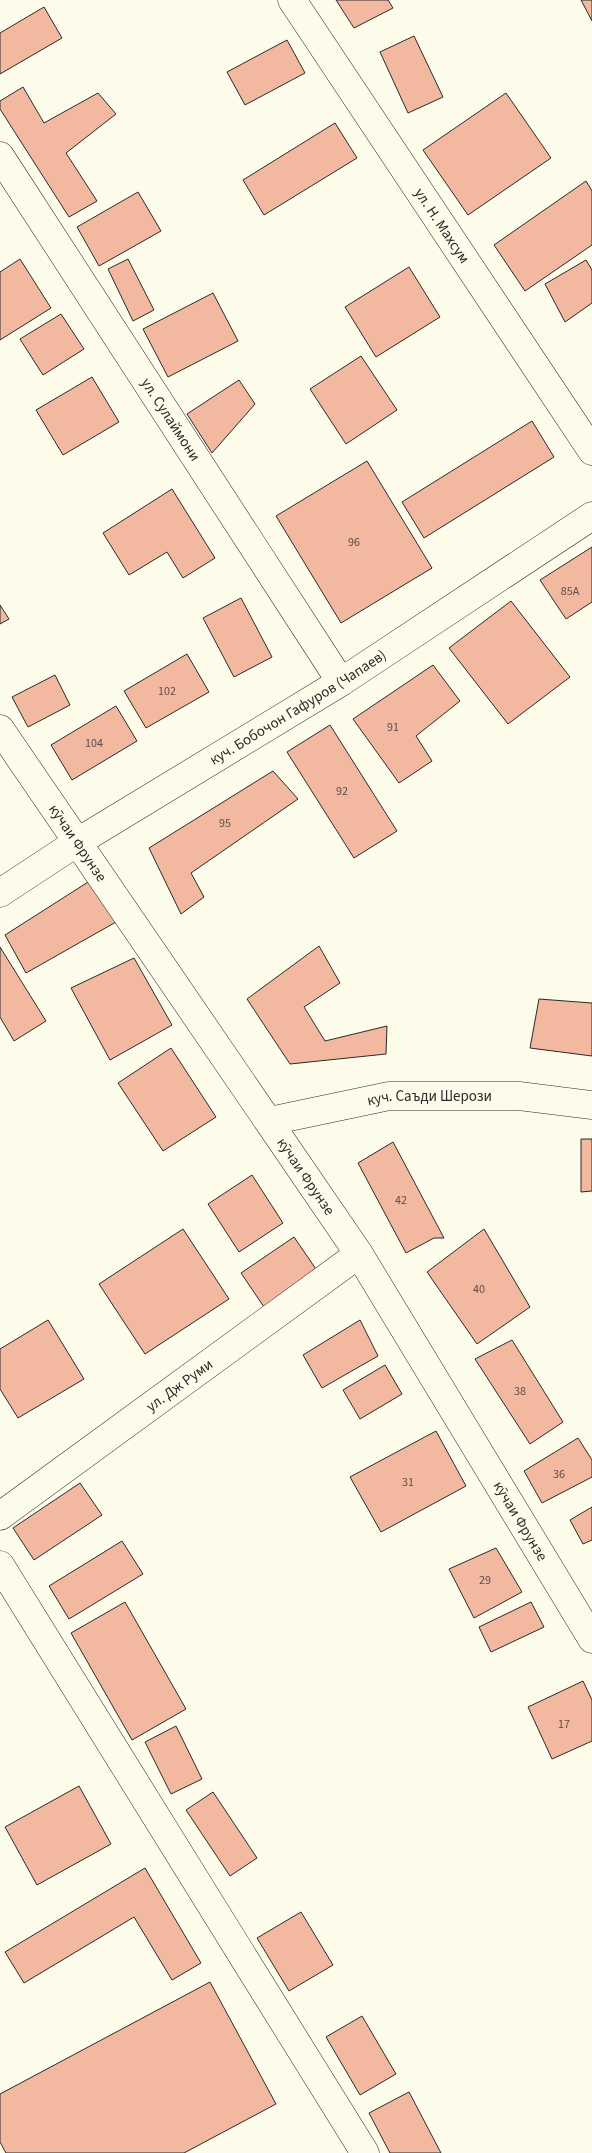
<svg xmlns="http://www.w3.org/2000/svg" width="592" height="2153" viewBox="0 0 592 2153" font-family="'Source Sans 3',sans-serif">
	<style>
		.building { fill: #f2b8a0; stroke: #2b2b2b }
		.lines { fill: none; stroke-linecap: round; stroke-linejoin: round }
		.minor-casing { stroke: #2b2b2b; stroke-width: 29 }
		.tertiary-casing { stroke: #2b2b2b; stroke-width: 29 }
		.minor { stroke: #fdfbea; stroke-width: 28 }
		.tertiary { stroke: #fdfbea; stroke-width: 28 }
		.labels { text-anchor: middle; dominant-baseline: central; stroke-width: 4; stroke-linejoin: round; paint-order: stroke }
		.number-label { font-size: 12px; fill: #5d4e48 }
		.street-label { font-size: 15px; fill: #2b2b2b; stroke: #fdfbea }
	</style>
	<rect width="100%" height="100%" fill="#fdfbea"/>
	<g class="building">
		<polygon points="336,0 388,0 393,8 354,28"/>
		<polygon points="581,0 592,0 592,21"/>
		<polygon points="44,7 62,38 0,74 0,33"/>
		<polygon points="414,36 443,97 408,113 380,52"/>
		<polygon points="287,40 305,73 245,105 227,72"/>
		<polygon points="23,87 44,123 98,93 116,114 66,153 97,201 69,217 0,109 0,101"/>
		<polygon points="506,93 551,158 468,215 423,150"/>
		<polygon points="335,123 357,158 264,215 243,180"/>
		<polygon points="586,181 592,191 592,245 525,291 494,245"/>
		<polygon points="138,192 161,231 99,266 77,227"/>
		<polygon points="20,259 51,308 0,340 0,272"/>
		<polygon points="128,259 154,310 133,321 108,269"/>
		<polygon points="586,260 592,270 592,303 565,322 545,284"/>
		<polygon points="409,267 440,317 376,357 345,307"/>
		<polygon points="213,293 238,341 168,377 143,329"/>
		<polygon points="61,314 84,349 43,375 20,339"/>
		<polygon points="361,356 397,410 346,444 310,389"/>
		<polygon points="92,377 119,422 63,455 36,410"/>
		<polygon points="239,380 255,404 212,453 187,414"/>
		<polygon points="532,421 554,457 424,538 402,502"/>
		<polygon points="367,461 432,568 341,623 276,516"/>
		<polygon points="172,489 215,558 183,578 167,552 129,575 103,533"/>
		<polygon points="592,547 592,602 566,619 540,580"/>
		<polygon points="241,598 272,657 234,677 203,618"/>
		<polygon points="511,601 570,677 508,724 449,648"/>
		<polygon points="0,605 9,619 0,624"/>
		<polygon points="187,654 209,692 146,728 124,691"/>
		<polygon points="433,665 460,701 416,736 432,761 399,783 353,719"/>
		<polygon points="55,675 70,705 28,727 12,697"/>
		<polygon points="116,706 137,741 72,780 51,745"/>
		<polygon points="330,725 397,831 354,858 287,752"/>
		<polygon points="273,771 298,799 191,873 204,897 181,914 149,848"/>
		<polygon points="96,877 116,922 26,973 5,935"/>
		<polygon points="319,946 340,983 304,1007 325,1041 387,1026 386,1054 290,1064 247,999"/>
		<polygon points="0,947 46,1021 14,1041 0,1017"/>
		<polygon points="134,958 172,1025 110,1060 71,988"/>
		<polygon points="539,999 592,1003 592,1056 530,1048"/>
		<polygon points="171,1048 216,1117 163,1151 118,1083"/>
		<polygon points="581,1139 592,1139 592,1191 581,1192"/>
		<polygon points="393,1142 444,1238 434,1238 406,1253 358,1163"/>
		<polygon points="252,1175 283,1223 239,1252 208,1204"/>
		<polygon points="183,1229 229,1299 145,1354 99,1284"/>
		<polygon points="484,1229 530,1307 477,1344 427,1272"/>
		<polygon points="294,1237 318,1272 264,1307 241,1273"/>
		<polygon points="48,1320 84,1379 18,1418 0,1389 0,1349"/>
		<polygon points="360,1320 378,1356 322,1388 303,1355"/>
		<polygon points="512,1340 563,1422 530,1444 475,1359"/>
		<polygon points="385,1365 402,1394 360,1419 343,1390"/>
		<polygon points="436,1431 466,1486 381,1532 350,1477"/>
		<polygon points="578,1438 592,1460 592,1477 542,1503 524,1471"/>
		<polygon points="80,1483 102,1515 34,1560 13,1528"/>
		<polygon points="592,1507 592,1540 583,1544 570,1520"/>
		<polygon points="122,1541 143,1574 69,1619 49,1586"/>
		<polygon points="496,1548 522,1592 474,1618 449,1569"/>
		<polygon points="125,1602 186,1709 132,1740 71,1633"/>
		<polygon points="531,1602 544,1627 491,1652 479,1627"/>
		<polygon points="583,1681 592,1700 592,1741 552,1759 528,1707"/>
		<polygon points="176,1726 202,1779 171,1794 145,1742"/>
		<polygon points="79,1786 111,1844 37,1885 5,1827"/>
		<polygon points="213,1792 257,1858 230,1876 186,1810"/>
		<polygon points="145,1868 201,1963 172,1980 134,1917 24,1983 5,1952"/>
		<polygon points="301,1912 333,1965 289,1991 257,1938"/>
		<polygon points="210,1982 276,2104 184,2153 6,2153 0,2142 0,2094"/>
		<polygon points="362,2016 396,2074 360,2095 326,2037"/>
		<polygon points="409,2092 441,2153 390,2153 369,2113"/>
	</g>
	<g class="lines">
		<defs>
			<g id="minor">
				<path id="s1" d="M292,0L592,451"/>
				<path id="s2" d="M0,156L341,682"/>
				<path id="s3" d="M0,729L359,1254L592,1639"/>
				<path id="s4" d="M270,1121L389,1096H519L592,1105"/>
				<path id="s5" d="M0,1516L359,1254"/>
				<polyline points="0,1565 365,2153"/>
			</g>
			<g id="tertiary">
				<path id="s6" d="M0,893L76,843L341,682L592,516"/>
			</g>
		</defs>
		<use href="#minor" class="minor-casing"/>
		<use href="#tertiary" class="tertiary-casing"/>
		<use href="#minor" class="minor"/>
		<use href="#tertiary" class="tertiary"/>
	</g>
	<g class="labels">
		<g class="number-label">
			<text x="354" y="542">96</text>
			<text x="570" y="591">85А</text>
			<text x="167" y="691">102</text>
			<text x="393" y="727">91</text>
			<text x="94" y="743">104</text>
			<text x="342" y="791">92</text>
			<text x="225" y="823">95</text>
			<text x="401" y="1200">42</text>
			<text x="479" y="1289">40</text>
			<text x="520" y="1391">38</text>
			<text x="559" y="1474">36</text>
			<text x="408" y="1482">31</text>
			<text x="485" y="1580">29</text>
			<text x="564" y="1724">17</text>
		</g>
		<g class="street-label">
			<text stroke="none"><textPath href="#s1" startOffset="271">ул. Н. Махсум</textPath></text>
			<text stroke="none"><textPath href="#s2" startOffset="314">ул. Сулаймони</textPath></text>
			<text stroke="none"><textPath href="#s6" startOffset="351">куч. Бобочон Гафуров (Чапаев)</textPath></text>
			<text stroke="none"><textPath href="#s3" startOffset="138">кӯчаи Фрунзе</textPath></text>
			<text stroke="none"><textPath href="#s4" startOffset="162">куч. Саъди Шерози</textPath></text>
			<text stroke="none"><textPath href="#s3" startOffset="542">кӯчаи Фрунзе</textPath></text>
			<text stroke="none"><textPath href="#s5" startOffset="222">ул. Дж Руми</textPath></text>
			<text stroke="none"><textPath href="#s3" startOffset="948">кӯчаи Фрунзе</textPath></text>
		</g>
	</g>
</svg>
